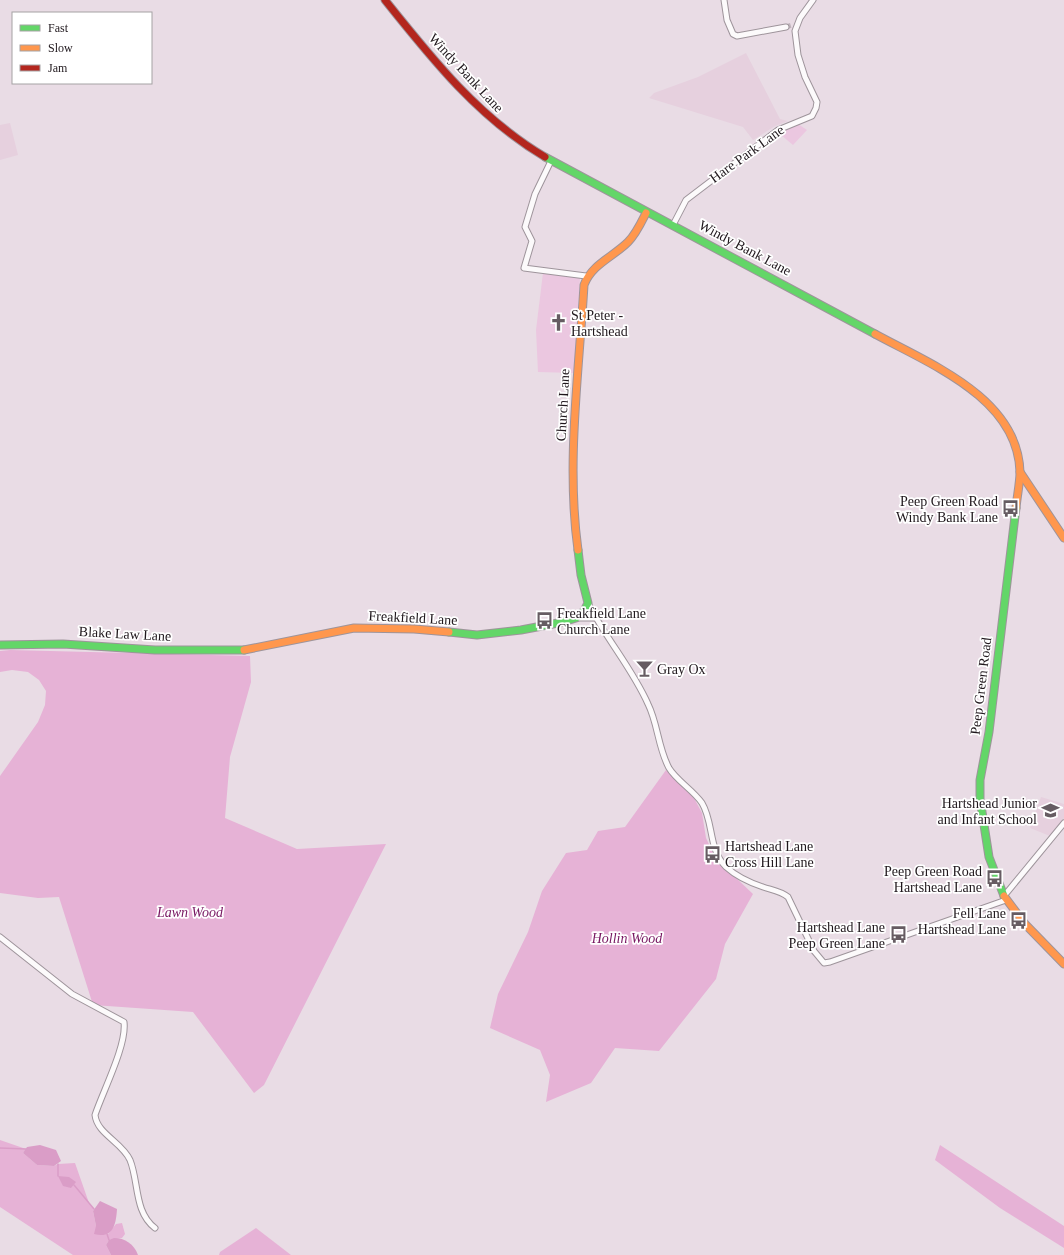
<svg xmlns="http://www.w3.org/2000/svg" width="1064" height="1255" viewBox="0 0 1064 1255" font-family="Georgia,serif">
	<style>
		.built { fill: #e6d0de }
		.green { fill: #ebc7e0 }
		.forest { fill: #e6b2d6 }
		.water { fill: #da9dc7 }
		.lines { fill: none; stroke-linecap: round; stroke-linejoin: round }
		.stream { stroke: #da9dc7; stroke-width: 1.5 }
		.street-tunnel { stroke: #c1b5bd; stroke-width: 5; stroke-dasharray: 5 2.5; stroke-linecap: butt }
		.street-casing { stroke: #9e949b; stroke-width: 7 }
		.fast-casing { stroke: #9e949b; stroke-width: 9 }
		.slow-casing { stroke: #9e949b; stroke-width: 9 }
		.jam-casing { stroke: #9e949b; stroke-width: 9 }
		.street { stroke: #fcfafb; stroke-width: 5 }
		.fast { stroke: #63d668; stroke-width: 7 }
		.slow { stroke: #ff974d; stroke-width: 7 }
		.jam { stroke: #b3261e; stroke-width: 7 }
		.labels { text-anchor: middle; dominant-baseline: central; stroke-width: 3.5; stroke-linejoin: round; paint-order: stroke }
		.street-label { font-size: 14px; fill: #1f171c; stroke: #fff }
		.poi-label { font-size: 14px; fill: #1f171c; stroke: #fff; text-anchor: end }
		.park-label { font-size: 14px; font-style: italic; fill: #771661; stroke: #fff }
	</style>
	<rect width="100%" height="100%" fill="#e9dce5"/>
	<g class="built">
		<polygon points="746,53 780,119 788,121 775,126 753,140 743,127 649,98 654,93 698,77"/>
		<polygon points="10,123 18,155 0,160 0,125"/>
		<polygon points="1041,797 1064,804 1064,818 1050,836 1030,828"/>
	</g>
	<g class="green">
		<path d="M798,124L807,130L793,145L781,135C782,128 792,127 798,124Z"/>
		<polygon points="543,273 580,278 574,373 538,372 536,330"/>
	</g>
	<g class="forest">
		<polygon points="10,650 250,656 251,682 230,757 225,818 297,849 386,844 264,1085 254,1093 193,1012 93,1005 59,897 38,898 0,893 0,776 38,722 45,705 46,691 39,680 28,672 12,670 0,672 0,651"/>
		<polygon points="666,770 693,796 702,813 706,838 716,859 753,894 725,944 716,979 659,1051 615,1048 591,1083 546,1102 550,1075 540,1050 490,1028 498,994 528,932 542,891 566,853 587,850 598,831 625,827"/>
		<polygon points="0,1140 26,1149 23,1153 37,1165 54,1166 58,1164 75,1163 89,1203 94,1209 93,1211 96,1226 108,1234 116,1224 122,1223 125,1234 122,1238 109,1240 106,1245 111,1255 73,1255 0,1207"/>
		<polygon points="940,1145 1064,1226 1064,1248 1000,1208 935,1160"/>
		<polygon points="256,1228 291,1255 219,1255 220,1252"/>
	</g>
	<g class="water">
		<polygon points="40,1145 56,1150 61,1161 54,1166 37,1165 23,1153 27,1147"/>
		<polygon points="58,1176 69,1177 76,1182 71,1188 63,1186"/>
		<path d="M100,1201L117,1209C116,1225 113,1239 94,1234L96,1226L93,1211Z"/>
		<path d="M114,1238C125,1238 134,1244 138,1255H111L106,1245L109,1240Z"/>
	</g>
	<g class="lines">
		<g class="stream">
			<polyline points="0,1148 26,1149"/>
			<polyline points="58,1164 58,1176"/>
			<polyline points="74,1185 94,1209"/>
			<polyline points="107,1234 109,1240"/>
		</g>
		<polyline class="street-tunnel" points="786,27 792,25"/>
		<defs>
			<g id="street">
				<polyline points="724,0 727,20 733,34 737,36 786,27"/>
				<polyline points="551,161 535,194 525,227 532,241 524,268 586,276"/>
				<polyline points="673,225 686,200 778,130 812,116 816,108 817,102 805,77 798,55 795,31 800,18 813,0"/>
				<path d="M588,603C606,639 632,668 648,704C658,724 658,748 669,768C676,780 693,790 702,803C714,823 708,849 726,867C736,876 751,883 763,887C772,890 781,891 788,897L814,951L824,963L830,962L1006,900"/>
				<polyline points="576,618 595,618"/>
				<polyline points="1004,896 1064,823"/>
				<path d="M0,937L72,994L124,1022C127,1045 103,1091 95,1115C97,1134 122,1142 130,1160C139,1182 134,1212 155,1228"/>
			</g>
			<g id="fast">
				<polyline points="545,157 875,334"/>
				<polyline points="449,632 477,635 521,630 563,622 576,618 584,611 588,603 581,575 578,550"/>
				<polyline points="0,645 63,644 155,650 244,650"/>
				<polyline points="1004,896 989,857 980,799 980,780 989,732 1016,508"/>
			</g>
			<g id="slow">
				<path d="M875,334C930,364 1018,398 1020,472C1020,483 1017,496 1016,508"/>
				<polyline points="1020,472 1064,538"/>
				<path d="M578,550C566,464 579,372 584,285C592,264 613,257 628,242C636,234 641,223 646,213"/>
				<polyline points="244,650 354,628 414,629 449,632"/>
				<polyline points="1004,896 1025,924 1064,964"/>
			</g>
			<path id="jam" d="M385,0C432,59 479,118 545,157"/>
		</defs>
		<use href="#street" class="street-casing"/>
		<use href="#fast" class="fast-casing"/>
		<use href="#slow" class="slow-casing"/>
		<use href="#jam" class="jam-casing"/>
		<use href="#street" class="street"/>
		<use href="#fast" class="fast"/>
		<use href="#slow" class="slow"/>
		<use href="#jam" class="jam"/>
	</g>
	<defs>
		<symbol id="church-bare" viewBox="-9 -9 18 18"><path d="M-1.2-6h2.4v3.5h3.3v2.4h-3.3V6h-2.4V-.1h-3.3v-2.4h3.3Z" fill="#665c62" stroke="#fff" stroke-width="2.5" paint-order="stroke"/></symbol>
		<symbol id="bus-bare" viewBox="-9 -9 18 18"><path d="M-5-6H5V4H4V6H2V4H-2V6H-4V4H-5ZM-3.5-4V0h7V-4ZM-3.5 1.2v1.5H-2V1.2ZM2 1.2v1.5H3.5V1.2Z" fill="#665c62" stroke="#fff" stroke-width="2.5" paint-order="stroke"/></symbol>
		<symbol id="bar-bare" viewBox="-9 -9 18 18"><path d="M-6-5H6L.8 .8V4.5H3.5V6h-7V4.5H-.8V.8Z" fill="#665c62" stroke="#fff" stroke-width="2.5" paint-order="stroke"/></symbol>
		<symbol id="school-bare" viewBox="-9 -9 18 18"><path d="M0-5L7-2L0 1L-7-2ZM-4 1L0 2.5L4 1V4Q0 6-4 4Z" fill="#665c62" stroke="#fff" stroke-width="2.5" paint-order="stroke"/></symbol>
	</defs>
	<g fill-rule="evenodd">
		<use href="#church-bare" x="546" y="310" width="25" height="25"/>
		<use href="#bus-bare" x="998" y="496" width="25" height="25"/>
		<use href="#bus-bare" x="532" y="608" width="25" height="25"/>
		<use href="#bar-bare" x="632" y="656" width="25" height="25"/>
		<use href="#school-bare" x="1038" y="798" width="25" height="25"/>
		<use href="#bus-bare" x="700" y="842" width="25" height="25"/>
		<use href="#bus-bare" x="982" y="866" width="25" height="25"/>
		<use href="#bus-bare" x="1006" y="908" width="25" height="25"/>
		<use href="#bus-bare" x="886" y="922" width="25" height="25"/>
	</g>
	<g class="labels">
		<g class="street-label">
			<text transform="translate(466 73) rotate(47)">Windy Bank Lane</text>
			<text transform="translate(747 154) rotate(-36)">Hare Park Lane</text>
			<text transform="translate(745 248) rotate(28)">Windy Bank Lane</text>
			<text transform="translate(563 405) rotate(-87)">Church Lane</text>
			<text transform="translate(413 618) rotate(3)">Freakfield Lane</text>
			<text transform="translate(125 634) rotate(3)">Blake Law Lane</text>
			<text transform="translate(981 686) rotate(-83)">Peep Green Road</text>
		</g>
		<g class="poi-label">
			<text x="571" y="315" text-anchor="start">St Peter -<tspan x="571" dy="16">Hartshead</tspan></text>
			<text x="998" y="501">Peep Green Road<tspan x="998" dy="16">Windy Bank Lane</tspan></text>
			<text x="557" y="613" text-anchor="start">Freakfield Lane<tspan x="557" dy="16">Church Lane</tspan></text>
			<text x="657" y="669" text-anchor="start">Gray Ox</text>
			<text x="1037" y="803">Hartshead Junior<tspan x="1037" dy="16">and Infant School</tspan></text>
			<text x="725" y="846" text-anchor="start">Hartshead Lane<tspan x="725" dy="16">Cross Hill Lane</tspan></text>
			<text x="982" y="871">Peep Green Road<tspan x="982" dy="16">Hartshead Lane</tspan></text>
			<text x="1006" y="913">Fell Lane<tspan x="1006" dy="16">Hartshead Lane</tspan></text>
			<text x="885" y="927">Hartshead Lane<tspan x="885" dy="16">Peep Green Lane</tspan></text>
		</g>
		<g class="park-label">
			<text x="190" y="912">Lawn Wood</text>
			<text x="627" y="938">Hollin Wood</text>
		</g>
	</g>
	<rect x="12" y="12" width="140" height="72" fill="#ffffff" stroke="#a5a2a4"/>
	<rect x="20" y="25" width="20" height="6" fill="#63d668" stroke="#a5a2a4"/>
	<text x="48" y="32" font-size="12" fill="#1f171c">Fast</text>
	<rect x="20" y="45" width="20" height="6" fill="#ff974d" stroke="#a5a2a4"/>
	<text x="48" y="52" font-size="12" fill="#1f171c">Slow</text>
	<rect x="20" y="65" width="20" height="6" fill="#b3261e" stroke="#a5a2a4"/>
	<text x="48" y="72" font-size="12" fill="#1f171c">Jam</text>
</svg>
